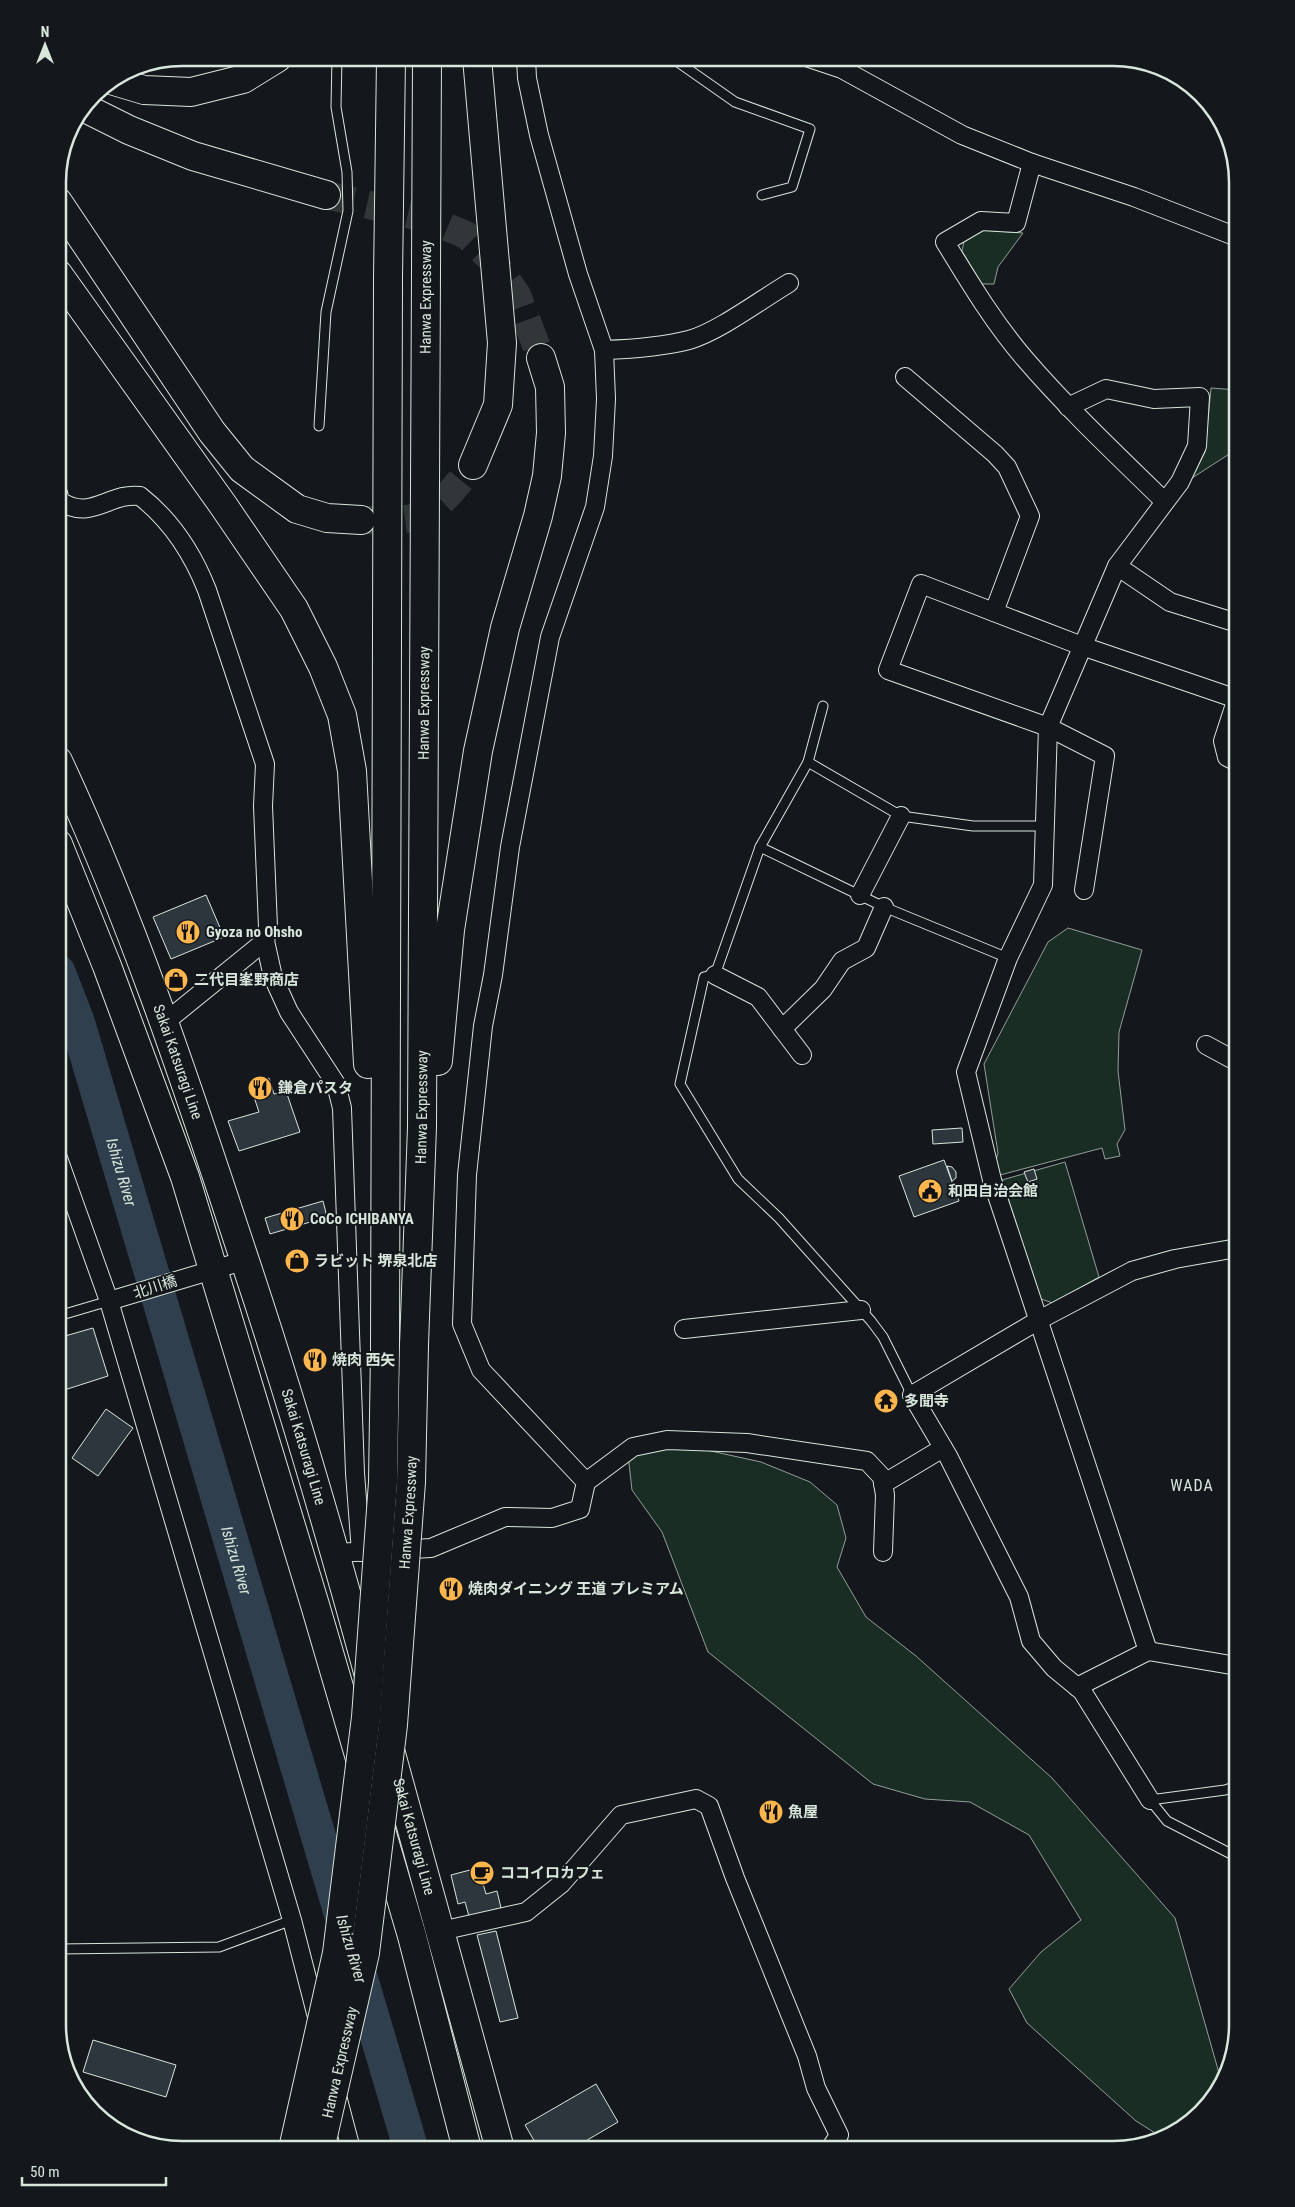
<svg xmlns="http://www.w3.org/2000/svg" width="1295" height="2207" viewBox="0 0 1295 2207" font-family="'Roboto Condensed','Noto Sans JP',sans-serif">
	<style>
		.green { fill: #1a2d24; stroke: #939e99 }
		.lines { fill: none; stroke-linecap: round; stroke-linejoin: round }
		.river { stroke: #2f3f4d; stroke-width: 35 }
		.building { fill: #2c363c; stroke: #d8e6dc }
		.highway-tunnel { stroke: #313739; stroke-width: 28; stroke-dasharray: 28 14; stroke-linecap: butt }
		.lane-casing { stroke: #d8e6dc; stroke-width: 11 }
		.street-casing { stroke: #d8e6dc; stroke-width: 20 }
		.primary-casing { stroke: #d8e6dc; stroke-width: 30 }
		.highway-casing { stroke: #d8e6dc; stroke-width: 30 }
		.lane { stroke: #14181c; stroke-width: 9 }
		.street { stroke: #14181c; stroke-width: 18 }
		.primary { stroke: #14181c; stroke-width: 28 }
		.highway { stroke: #14181c; stroke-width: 28 }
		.highway-bridge-casing { stroke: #d8e6dc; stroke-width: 30; stroke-linecap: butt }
		.highway-bridge { stroke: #14181c; stroke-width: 28 }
		.labels { text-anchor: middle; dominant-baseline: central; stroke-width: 4; stroke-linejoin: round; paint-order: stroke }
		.street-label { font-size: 15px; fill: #d8e6dc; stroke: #14181c }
		.poi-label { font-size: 15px; font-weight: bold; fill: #d8e6dc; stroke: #14181c; text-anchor: start }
		.water-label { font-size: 16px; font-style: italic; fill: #d8e6dc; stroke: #14181c }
		.neighbourhood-label { font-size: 16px; letter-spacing: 1px; fill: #d8e6dc; stroke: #14181c }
		.rim { fill: none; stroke: #d8e6dc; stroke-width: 2.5 }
	</style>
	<rect width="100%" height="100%" fill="#14181c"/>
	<g class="green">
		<polygon points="981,230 1023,233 998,267 994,284 982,284 962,251 964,241"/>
		<polygon points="1211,388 1237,390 1237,449 1192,478 1205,452"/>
		<polygon points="1068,928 1142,950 1119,1032 1118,1071 1125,1130 1117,1144 1120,1156 1105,1159 1102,1148 1000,1175 996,1160 998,1153 984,1064 1048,942"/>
		<polygon points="1065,1162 1099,1277 1053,1303 1041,1299 1002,1180"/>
		<polygon points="688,1446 761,1462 810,1482 837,1505 846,1538 837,1567 866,1617 916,1656 1052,1778 1175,1918 1221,2080 1217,2094 1168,2137 1163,2138 1136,2121 1027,2023 1009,1989 1041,1952 1081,1920 1029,1835 970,1802 925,1799 873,1784 708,1652 662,1532 632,1490 628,1455"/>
	</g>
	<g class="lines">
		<path class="river" id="s1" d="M58,972L77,1021L411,2149"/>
	</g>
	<g class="building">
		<polygon points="206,895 224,937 171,959 153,917"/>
		<polygon points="269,1078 274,1094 286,1091 300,1132 239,1151 228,1121 259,1112 250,1085"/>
		<polygon points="962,1128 963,1142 933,1144 932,1130"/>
		<polygon points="944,1160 959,1201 914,1217 899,1176"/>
		<polygon points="947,1166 952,1167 956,1172 956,1178 952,1181"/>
		<polygon points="1034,1169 1037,1179 1028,1182 1024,1172"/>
		<polygon points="323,1201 327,1217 270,1234 265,1218"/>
		<polygon points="93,1328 108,1376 58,1392 58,1338"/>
		<polygon points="106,1409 133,1428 98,1476 72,1458"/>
		<polygon points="489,1865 492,1878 482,1880 486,1894 497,1891 501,1908 469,1916 465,1902 458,1904 451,1875"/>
		<polygon points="496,1931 518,2018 500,2022 477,1935"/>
		<polygon points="93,2040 176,2065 166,2097 83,2072"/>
		<polygon points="596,2084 618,2122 572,2149 539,2149 525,2125"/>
	</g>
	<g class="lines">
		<g class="highway-tunnel">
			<polyline points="326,195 425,218 466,235 494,262 517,295 541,358"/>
			<path d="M363,520C381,520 402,522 419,516C442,507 458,483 473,465"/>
		</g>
		<defs>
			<g id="lane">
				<polyline points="679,58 678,62 735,102 810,129 792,187 762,195"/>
				<polyline points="319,426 326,312 348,211 347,172 336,107 337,58"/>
				<polyline points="823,706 808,762 901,816 973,826 1044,826"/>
				<polyline points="808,762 760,847 715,975 704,977 680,1084 738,1179 779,1218 871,1321 883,1337 912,1395"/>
				<polyline points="760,847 884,907 1008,958"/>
				<polyline points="58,1316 109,1301"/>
				<polyline points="1150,1800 1167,1821 1237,1857"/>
				<polyline points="1150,1800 1225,1790 1237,1786"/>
				<polyline points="58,1949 219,1947 292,1920"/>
			</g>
			<g id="street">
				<polyline points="809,58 842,69 962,135 1032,163 1134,197 1237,237"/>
				<path d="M1032,163L1016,223L981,221L945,242C970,283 994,323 1025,359C1068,409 1117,455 1164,501"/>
				<path d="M604,350C632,349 662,347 689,340C718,332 762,299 789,283"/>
				<polyline points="905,377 995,454 1007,467 1030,516 994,612"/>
				<polyline points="1068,407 1106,389 1154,399 1200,397 1197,446 1180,482 1117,566 1048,727 1043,885 1008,958 966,1072 992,1180 1148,1651"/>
				<path d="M58,493L60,501C91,522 109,492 140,496C172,521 192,552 207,590L265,764L263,806L268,927L265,941L164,1023"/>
				<polyline points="1117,566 1170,602 1237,623"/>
				<polyline points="1237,762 1227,757 1223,741 1237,698"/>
				<polyline points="1084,890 1105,756 1048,727 888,670 921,584 1082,646 1237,699"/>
				<polyline points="860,895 901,816"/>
				<polyline points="265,941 273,977 289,1012 336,1084 342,1108 355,1473 361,1552"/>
				<polyline points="715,975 758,997 802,1055"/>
				<polyline points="782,1029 823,989 842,961 866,948 884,907"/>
				<polyline points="1206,1045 1230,1058 1237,1059"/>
				<polyline points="58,1158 109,1301 292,1920 318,2021"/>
				<polyline points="109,1301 246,1260"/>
				<polyline points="684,1329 861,1310"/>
				<polyline points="586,1482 633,1447 667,1440 747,1443 867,1461 882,1477 885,1495 883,1552"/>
				<polyline points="883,1484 943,1448"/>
				<polyline points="335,1553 431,1548 505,1517 552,1518 580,1509 586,1482 481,1370 462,1324 467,1175 483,1026 493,975 510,847 550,637 595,507 603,456 606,399 604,350 578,274 539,135 527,78 526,58"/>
				<polyline points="1077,1687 1148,1651 1237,1666"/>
				<polyline points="1150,1800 1082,1691 1054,1668 1031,1641 1019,1597 948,1456 912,1395 1039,1320 1132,1271 1175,1259 1237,1248"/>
				<polyline points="441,1931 526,1912 561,1884 621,1815 696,1799 709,1806 735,1878 807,2056 816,2088 839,2135 830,2149"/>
				<polyline points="336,2092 351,2149"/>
			</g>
			<g id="primary">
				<path id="s2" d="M58,761C131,917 186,1082 240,1246C287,1386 329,1529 368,1672"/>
				<polyline points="58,844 107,966 185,1177 315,1605 412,1936 467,2149"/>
				<path id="s3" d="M390,1750L500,2149"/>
			</g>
			<g id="highway">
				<polyline points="114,81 144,90 191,92 243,79 277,58"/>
				<polyline points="85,108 129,130 193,156 326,195"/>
				<polyline points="58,202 212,432 242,469 297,509 327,518 361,520"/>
				<polyline points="58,274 223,505 294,609 323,667 342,715 352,771 368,1064"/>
				<polyline points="473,465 498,405 502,343 477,58"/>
				<polyline points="438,1061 450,930 478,751 505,628 538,516 547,476 551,433 550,387 541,358"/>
				<path id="s4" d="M414,1345L422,1127L427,58"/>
				<polyline points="385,1350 388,278 391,58"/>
			</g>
		</defs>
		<use href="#lane" class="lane-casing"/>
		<use href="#street" class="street-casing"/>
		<use href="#primary" class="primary-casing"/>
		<use href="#highway" class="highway-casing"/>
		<use href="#lane" class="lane"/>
		<use href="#street" class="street"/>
		<use href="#primary" class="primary"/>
		<use href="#highway" class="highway"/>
		<defs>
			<g id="highway-bridge">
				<polyline points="293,2149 337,1953 366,1717 383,1482 385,1350"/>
				<path id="s5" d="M320,2149L365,1953L393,1725L411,1482L414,1345"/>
			</g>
		</defs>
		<use href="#highway-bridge" class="highway-bridge-casing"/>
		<use href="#highway-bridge" class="highway-bridge"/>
	</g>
	<defs>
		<symbol id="restaurant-disc" viewBox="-11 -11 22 22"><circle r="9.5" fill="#ffb74d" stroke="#14181c"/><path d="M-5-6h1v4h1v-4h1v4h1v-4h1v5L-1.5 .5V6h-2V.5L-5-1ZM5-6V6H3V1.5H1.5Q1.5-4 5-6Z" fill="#111"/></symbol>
		<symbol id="shop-disc" viewBox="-11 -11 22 22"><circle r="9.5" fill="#ffb74d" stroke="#14181c"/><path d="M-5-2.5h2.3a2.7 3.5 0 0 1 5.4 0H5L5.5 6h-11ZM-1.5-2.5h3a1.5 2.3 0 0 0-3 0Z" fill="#111"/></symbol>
		<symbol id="civic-disc" viewBox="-11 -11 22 22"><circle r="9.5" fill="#ffb74d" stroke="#14181c"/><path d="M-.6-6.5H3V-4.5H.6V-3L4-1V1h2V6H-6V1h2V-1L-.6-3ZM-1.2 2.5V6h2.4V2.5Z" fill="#111"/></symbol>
		<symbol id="temple-disc" viewBox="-11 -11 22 22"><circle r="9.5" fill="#ffb74d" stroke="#14181c"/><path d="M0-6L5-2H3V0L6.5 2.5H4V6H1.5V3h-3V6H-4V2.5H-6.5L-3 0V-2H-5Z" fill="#111"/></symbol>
		<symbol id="cafe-disc" viewBox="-11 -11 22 22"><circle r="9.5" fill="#ffb74d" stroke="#14181c"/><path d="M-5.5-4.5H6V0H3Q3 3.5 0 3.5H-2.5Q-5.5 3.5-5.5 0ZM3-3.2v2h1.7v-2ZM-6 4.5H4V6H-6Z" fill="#111"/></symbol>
	</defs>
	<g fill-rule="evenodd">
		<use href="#restaurant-disc" x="174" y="918" width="28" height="28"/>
		<use href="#shop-disc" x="162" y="966" width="28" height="28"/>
		<use href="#restaurant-disc" x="246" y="1074" width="28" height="28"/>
		<use href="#civic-disc" x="916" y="1177" width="28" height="28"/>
		<use href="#restaurant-disc" x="278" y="1205" width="28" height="28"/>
		<use href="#shop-disc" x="283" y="1247" width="28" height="28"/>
		<use href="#restaurant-disc" x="301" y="1346" width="28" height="28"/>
		<use href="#temple-disc" x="872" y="1387" width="28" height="28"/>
		<use href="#restaurant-disc" x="437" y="1575" width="28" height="28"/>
		<use href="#restaurant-disc" x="757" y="1798" width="28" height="28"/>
		<use href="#cafe-disc" x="468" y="1859" width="28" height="28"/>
	</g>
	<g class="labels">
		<g class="street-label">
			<text stroke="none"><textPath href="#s4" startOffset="1048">Hanwa Expressway</textPath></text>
			<text stroke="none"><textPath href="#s4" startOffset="642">Hanwa Expressway</textPath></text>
			<text stroke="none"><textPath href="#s2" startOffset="324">Sakai Katsuragi Line</textPath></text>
			<text stroke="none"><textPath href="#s4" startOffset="238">Hanwa Expressway</textPath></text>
			<text transform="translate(155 1287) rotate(-18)">北川橋</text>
			<text stroke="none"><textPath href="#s2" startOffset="729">Sakai Katsuragi Line</textPath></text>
			<text stroke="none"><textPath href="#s5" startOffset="644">Hanwa Expressway</textPath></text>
			<text stroke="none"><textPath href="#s3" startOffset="90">Sakai Katsuragi Line</textPath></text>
			<text stroke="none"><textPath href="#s5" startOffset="89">Hanwa Expressway</textPath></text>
		</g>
		<g class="poi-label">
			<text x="206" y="932">Gyoza no Ohsho</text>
			<text x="194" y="980">二代目峯野商店</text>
			<text x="278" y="1088">鎌倉パスタ</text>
			<text x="948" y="1191">和田自治会館</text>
			<text x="310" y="1219">CoCo ICHIBANYA</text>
			<text x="314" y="1261">ラビット 堺泉北店</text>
			<text x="332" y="1360">焼肉 西矢</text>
			<text x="904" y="1401">多聞寺</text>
			<text x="468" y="1589">焼肉ダイニング 王道 プレミアム</text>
			<text x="788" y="1812">魚屋</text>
			<text x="500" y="1873">ココイロカフェ</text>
		</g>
		<g class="water-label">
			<text stroke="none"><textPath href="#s1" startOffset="210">Ishizu River</textPath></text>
			<text stroke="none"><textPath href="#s1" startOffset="615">Ishizu River</textPath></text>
			<text stroke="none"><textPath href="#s1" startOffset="1020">Ishizu River</textPath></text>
		</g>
		<g class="neighbourhood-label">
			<text x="1192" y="1485">WADA</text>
		</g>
	</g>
	<path d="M0 0H1295V2207H0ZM182 66H1113A116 116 0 0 1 1229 182V2025A116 116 0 0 1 1113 2141H182A116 116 0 0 1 66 2025V182A116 116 0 0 1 182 66Z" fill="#14181c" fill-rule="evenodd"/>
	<path class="rim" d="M182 66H1113A116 116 0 0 1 1229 182V2025A116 116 0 0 1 1113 2141H182A116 116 0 0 1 66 2025V182A116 116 0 0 1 182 66Z"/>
	<g transform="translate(45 45)" stroke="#14181c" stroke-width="4" paint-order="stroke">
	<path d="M0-4L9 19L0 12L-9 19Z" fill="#d8e6dc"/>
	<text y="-8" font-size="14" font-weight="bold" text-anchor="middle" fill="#d8e6dc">N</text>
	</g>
	<path d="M22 2177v8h144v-8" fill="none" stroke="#d8e6dc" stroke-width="2.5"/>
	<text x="30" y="2177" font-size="15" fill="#d8e6dc" stroke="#14181c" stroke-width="4" paint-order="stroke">50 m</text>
</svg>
